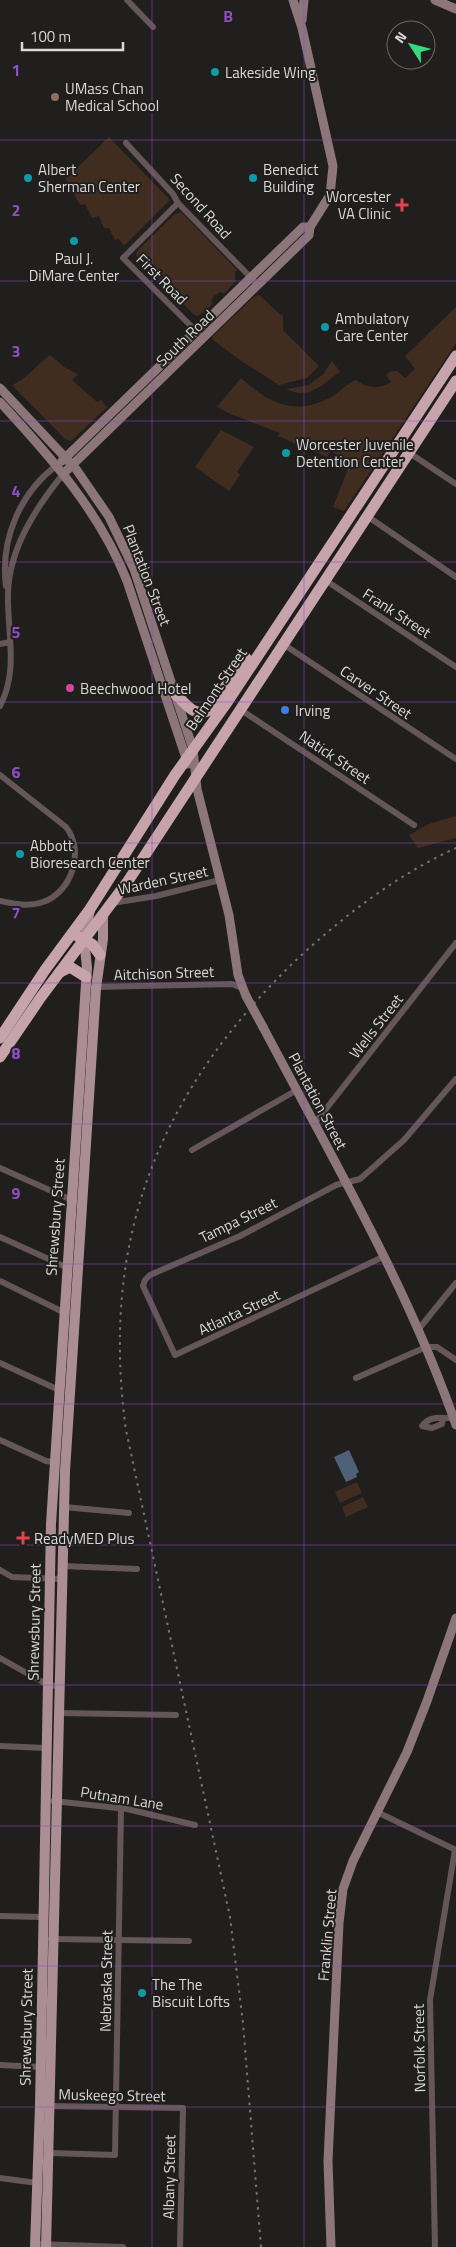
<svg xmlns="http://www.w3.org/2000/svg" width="456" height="2247" viewBox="0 0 456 2247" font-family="'Titillium Web',sans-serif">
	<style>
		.green { fill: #402d1f }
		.water { fill: #4d6076 }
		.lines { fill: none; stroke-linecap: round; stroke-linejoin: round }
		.street { stroke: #655759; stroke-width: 6 }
		.secondary { stroke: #8c767a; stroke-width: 9 }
		.primary { stroke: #ab8e94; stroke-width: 10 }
		.highway { stroke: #c7a3ab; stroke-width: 11 }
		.rail { stroke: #777675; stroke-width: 2; stroke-dasharray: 2.5 5; stroke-linecap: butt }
		.secondary-bridge { stroke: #8c767a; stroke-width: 9 }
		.grid { fill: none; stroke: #8e4fc4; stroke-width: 1; stroke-opacity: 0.55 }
		.culture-dot { fill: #0f9aa8; stroke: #211f1e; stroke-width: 2 }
		.education-dot { fill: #8d6e63; stroke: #211f1e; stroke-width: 2 }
		.health-dot { fill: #e0444e; stroke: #211f1e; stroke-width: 2 }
		.hotel-dot { fill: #d1479c; stroke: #211f1e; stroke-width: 2 }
		.shop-dot { fill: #3f7fe0; stroke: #211f1e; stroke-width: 2 }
		.labels { text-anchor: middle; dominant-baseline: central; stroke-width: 4; stroke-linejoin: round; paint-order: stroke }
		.poi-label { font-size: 15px; fill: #dad9d8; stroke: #211f1e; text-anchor: start }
		.street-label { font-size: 15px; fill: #dad9d8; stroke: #211f1e }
		.grid-label { font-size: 16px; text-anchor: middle; font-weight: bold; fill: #8e4fc4; stroke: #211f1e; stroke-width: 4; stroke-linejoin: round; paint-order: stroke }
	</style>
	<rect width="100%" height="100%" fill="#211f1e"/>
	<g class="green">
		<polygon points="109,137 170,200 124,246 119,239 115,240 109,228 104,228 99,216 92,218 85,204 80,205 66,179"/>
		<polygon points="181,212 238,271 235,271 235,282 224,294 220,292 214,296 211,300 213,304 198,316 193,314 136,255 137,251 175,214"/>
		<polygon points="259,295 281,315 283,314 283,330 319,366 307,378 279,385 240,360 213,340 212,337 254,297"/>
		<path d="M456,307V343L344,511L333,507L351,461L330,451L327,457L278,436L280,433L228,413L217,407L241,378C268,403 295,417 331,397C340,392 346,384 356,380C366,388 380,390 391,382L386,375L391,371H397L405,378L415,369L405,356Z"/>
		<path d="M50,355L64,367L78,374L72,380L97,402L101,400L107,407L71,441L65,439L12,385C25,380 38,364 50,355Z"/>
		<path d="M332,361L340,372C324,383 308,401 287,389L309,385L323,374Z"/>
		<polygon points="221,430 254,447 237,472 240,475 229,491 195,467"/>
		<polygon points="456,816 456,838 418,848 409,835 429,824"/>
		<polygon points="357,1482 362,1493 340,1503 335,1492"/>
		<polygon points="363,1497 368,1507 346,1517 342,1507"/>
	</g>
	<polygon class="water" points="349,1450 359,1472 356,1474 357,1477 346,1482 334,1457"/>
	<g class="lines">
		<g class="street">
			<polyline points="127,0 153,27"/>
			<polyline points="126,143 173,194 178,203 258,285"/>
			<polyline points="178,203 123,258 198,333"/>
			<polyline points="408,452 456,484"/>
			<polyline points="367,516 456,577"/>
			<polyline points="325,580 456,667"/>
			<path d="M6,586C0,539 20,493 57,465"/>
			<polyline points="0,644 10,642"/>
			<polyline points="283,644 456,759"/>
			<path d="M0,706C19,670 7,632 8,593C9,548 37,506 64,473"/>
			<polyline points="241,710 414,825"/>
			<path d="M0,775L66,827C85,851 72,892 43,902C29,907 14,904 0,901"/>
			<polyline points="112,903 156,896 220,880"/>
			<polyline points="94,987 232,984 242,988"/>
			<polyline points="315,1123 456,943"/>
			<polyline points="192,1150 297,1090"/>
			<polyline points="0,1168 74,1201"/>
			<polyline points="0,1237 66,1267"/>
			<polyline points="385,1256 175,1355 143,1286 145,1280 150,1275 240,1236 336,1185 360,1179 404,1140 456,1079"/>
			<polyline points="0,1281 63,1312"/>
			<polyline points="418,1330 456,1283"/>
			<polyline points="0,1363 59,1390"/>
			<polyline points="356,1378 426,1347 437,1347 456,1360"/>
			<path d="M443,1419L442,1424L432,1428L422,1426C431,1414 443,1419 456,1418"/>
			<polyline points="0,1440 46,1461 54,1462"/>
			<polyline points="64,1507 129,1513"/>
			<polyline points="62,1566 137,1569"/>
			<polyline points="0,1570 12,1577 61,1579"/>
			<polyline points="0,1658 48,1685 59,1686"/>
			<polyline points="58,1713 176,1715"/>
			<polyline points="0,1746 45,1748"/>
			<polyline points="53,1801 127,1809 195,1825"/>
			<polyline points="377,1812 456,1850"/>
			<polyline points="0,1916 42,1917"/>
			<polyline points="51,1939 189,1941"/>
			<polyline points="0,2065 40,2067"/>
			<polyline points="46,2106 183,2108 180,2247"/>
			<polyline points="50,2153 115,2155 121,1808"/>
			<polyline points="0,2178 37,2183"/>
			<polyline points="35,2244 123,2247"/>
			<polyline points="435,2247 430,2000 455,1850"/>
		</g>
		<g class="secondary">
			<polyline points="435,0 456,9"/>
			<polyline points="302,20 304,0"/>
			<polyline points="0,388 76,469 109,517 134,569 193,749 197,789 229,915 238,975 246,996"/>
			<path d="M0,402C50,456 100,512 127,581L188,764"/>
			<polyline points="62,461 303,227 310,227"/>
			<polyline points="64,473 309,235 310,227 330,195 333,166 302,28 293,0"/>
			<path d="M263,1027C332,1158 407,1285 456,1425"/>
			<polyline points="331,2247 328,2161 339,1923 343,1889 353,1861 407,1752 427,1701 456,1618"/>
		</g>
		<g class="primary">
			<polyline points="35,2247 40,2106 51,1524 87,968 84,938 90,910"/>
			<polyline points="46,2247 65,1471 96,988 103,939 103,916"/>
		</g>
		<g class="highway">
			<path d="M176,695C186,703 193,717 208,711L246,658"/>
			<polyline points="77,936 92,944 100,955"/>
			<polyline points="60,972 70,967 86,977"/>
			<polyline points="0,1038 45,970 90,909 175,775 228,701 456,356"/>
			<polyline points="0,1057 41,997 128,881 456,381"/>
		</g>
		<path class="rail" d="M261,2247L243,2023L230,1917L126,1430C100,1242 157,1095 293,963C342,917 395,876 456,848"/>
		<polyline class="secondary-bridge" points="246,996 263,1027"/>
	</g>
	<path class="grid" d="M152,0V2247M304,0V2247M0,140H456M0,281H456M0,421H456M0,562H456M0,702H456M0,843H456M0,983H456M0,1124H456M0,1264H456M0,1404H456M0,1545H456M0,1685H456M0,1826H456M0,1966H456M0,2107H456"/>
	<g class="culture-dot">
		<circle cx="215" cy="72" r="5"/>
		<circle cx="28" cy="178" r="5"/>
		<circle cx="253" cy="178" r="5"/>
		<circle cx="74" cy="241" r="5"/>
		<circle cx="325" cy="327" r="5"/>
		<circle cx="286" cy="453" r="5"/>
		<circle cx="20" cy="854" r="5"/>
		<circle cx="142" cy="1993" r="5"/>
	</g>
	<circle class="education-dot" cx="55" cy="97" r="5"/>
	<g class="health-dot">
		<path d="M399.5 197.5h5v5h5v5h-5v5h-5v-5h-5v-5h5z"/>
		<path d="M20.5 1530.5h5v5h5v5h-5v5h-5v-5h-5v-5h5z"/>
	</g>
	<circle class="hotel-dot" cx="70" cy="688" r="5"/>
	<circle class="shop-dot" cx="285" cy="710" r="5"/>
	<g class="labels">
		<g class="poi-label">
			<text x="225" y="72">Lakeside Wing</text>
			<text x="65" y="88">UMass Chan<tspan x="65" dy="17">Medical School</tspan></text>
			<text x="38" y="169">Albert<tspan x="38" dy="17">Sherman Center</tspan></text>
			<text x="263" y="169">Benedict<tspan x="263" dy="17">Building</tspan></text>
			<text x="391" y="196" text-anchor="end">Worcester<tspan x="391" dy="17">VA Clinic</tspan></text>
			<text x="74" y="258" text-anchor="middle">Paul J.<tspan x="74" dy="17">DiMare Center</tspan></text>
			<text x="335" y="318">Ambulatory<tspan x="335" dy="17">Care Center</tspan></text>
			<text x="296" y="444">Worcester Juvenile<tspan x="296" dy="17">Detention Center</tspan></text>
			<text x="80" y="688">Beechwood Hotel</text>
			<text x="295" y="710">Irving</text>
			<text x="30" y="845">Abbott<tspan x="30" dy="17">Bioresearch Center</tspan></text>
			<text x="34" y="1538">ReadyMED Plus</text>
			<text x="152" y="1984">The The<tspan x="152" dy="17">Biscuit Lofts</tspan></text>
		</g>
		<g class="street-label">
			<text transform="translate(201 206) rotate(48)">Second Road</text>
			<text transform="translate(162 279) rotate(45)">First Road</text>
			<text transform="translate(185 338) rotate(-44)">South Road</text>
			<text transform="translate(147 575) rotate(69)">Plantation Street</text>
			<text transform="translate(397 613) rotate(33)">Frank Street</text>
			<text transform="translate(216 689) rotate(-56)">Belmont Street</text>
			<text transform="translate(376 692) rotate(34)">Carver Street</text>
			<text transform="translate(335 757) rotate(34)">Natick Street</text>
			<text transform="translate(163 880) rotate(-12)">Warden Street</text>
			<text transform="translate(164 973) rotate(-2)">Aitchison Street</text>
			<text transform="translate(376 1026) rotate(-52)">Wells Street</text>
			<text transform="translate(318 1101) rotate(62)">Plantation Street</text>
			<text transform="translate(55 1217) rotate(-86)">Shrewsbury Street</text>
			<text transform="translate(238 1220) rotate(-26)">Tampa Street</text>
			<text transform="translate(239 1312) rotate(-25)">Atlanta Street</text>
			<text transform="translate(34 1622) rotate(-89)">Shrewsbury Street</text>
			<text transform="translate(122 1798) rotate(9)">Putnam Lane</text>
			<text transform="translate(327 1935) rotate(-85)">Franklin Street</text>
			<text transform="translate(106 1981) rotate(-89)">Nebraska Street</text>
			<text transform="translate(26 2027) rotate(-89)">Shrewsbury Street</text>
			<text transform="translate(419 2048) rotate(-91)">Norfolk Street</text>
			<text transform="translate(112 2095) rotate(1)">Muskeego Street</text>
			<text transform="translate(169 2177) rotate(-89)">Albany Street</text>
		</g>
	</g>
	<g class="grid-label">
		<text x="228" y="22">B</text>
		<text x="16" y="76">1</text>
		<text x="16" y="216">2</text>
		<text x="16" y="357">3</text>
		<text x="16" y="497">4</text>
		<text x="16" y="638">5</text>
		<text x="16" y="778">6</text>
		<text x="16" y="919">7</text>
		<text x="16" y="1059">8</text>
		<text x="16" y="1199">9</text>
	</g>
	<g transform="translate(411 45) rotate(306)"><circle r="24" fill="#211f1e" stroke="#6b6968"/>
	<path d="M0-4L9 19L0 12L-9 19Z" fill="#36d881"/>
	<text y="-8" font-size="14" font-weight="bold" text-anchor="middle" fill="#dad9d8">N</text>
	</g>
	<path d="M22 42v8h101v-8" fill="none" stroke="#dad9d8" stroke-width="2.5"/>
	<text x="30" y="42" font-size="15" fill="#dad9d8" stroke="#211f1e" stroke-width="4" paint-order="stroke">100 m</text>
</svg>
